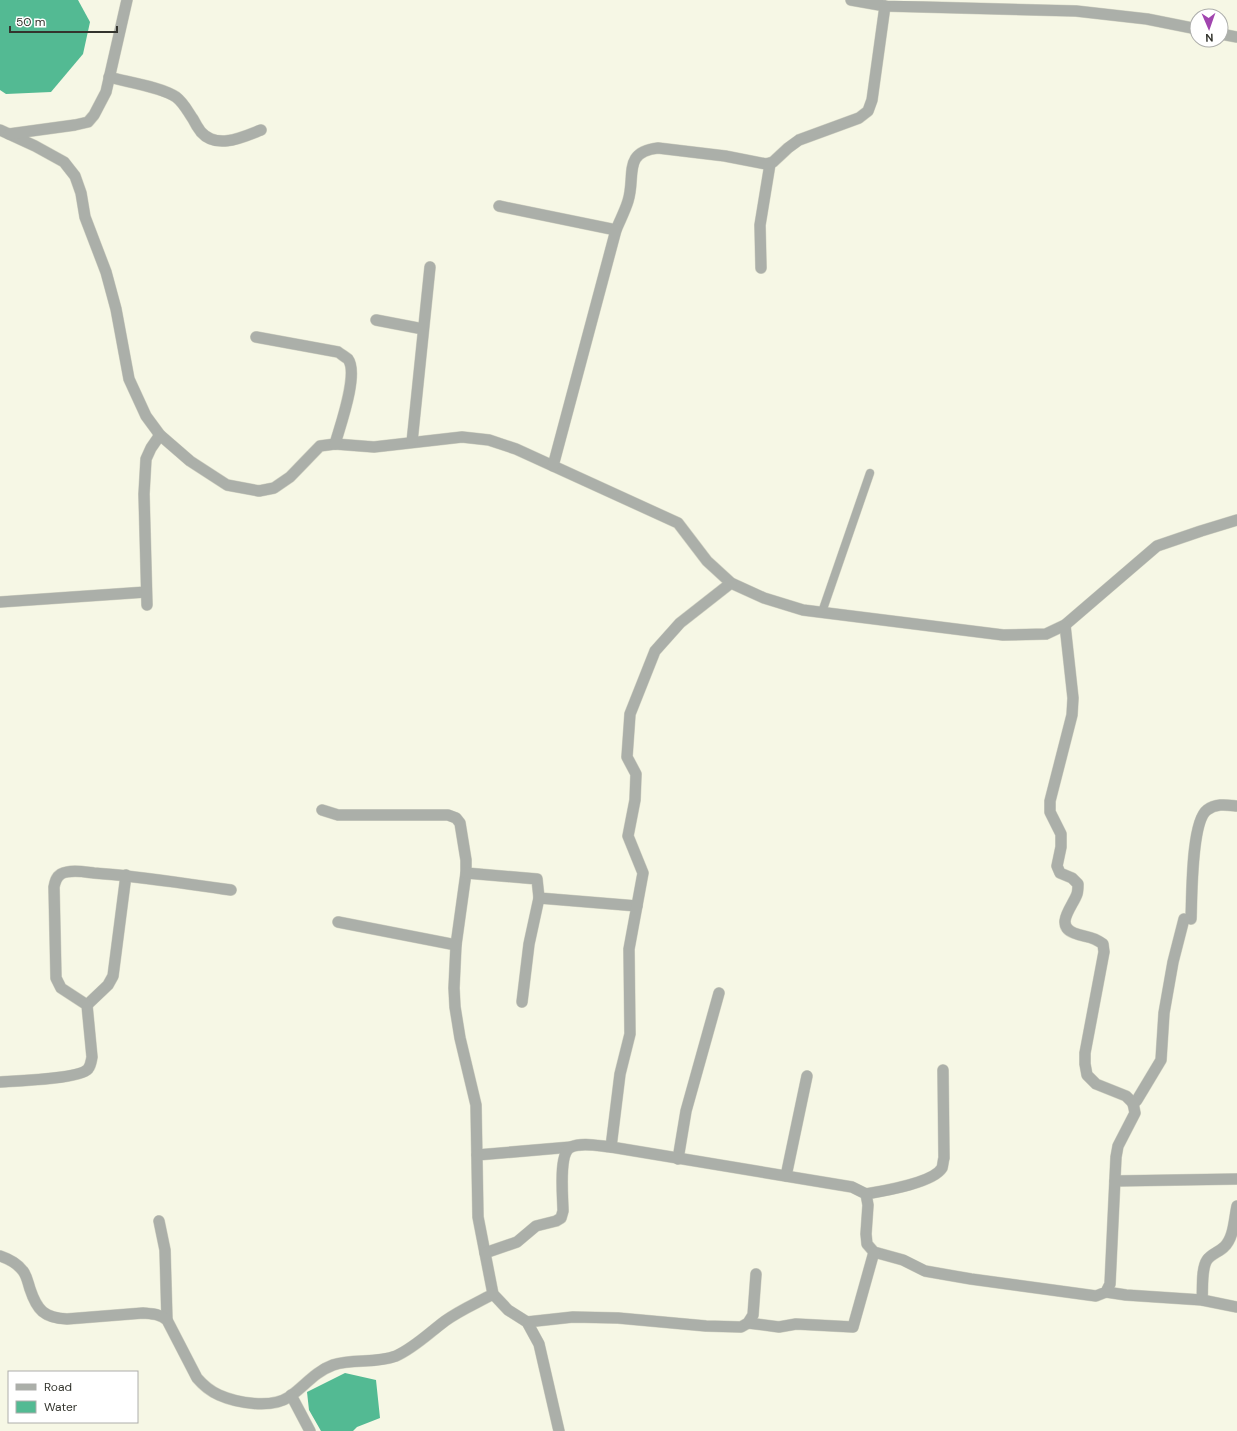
<svg xmlns="http://www.w3.org/2000/svg" width="1237" height="1431" viewBox="0 0 1237 1431" font-family="'DM Sans',sans-serif">
	<style>
		.water { fill: #53ba93 }
		.lines { fill: none; stroke-linecap: round; stroke-linejoin: round }
		.service-casing { stroke: #d3d4c4; stroke-width: 9 }
		.minor-casing { stroke: #d3d4c4; stroke-width: 12 }
		.service { stroke: #abafa9; stroke-width: 8 }
		.minor { stroke: #abafa9; stroke-width: 11 }
	</style>
	<rect width="100%" height="100%" fill="#f6f7e5"/>
	<g class="water">
		<polygon points="0,0 78,0 90,22 83,54 51,92 6,94 0,90"/>
		<polygon points="345,1373 376,1380 380,1418 357,1427 353,1431 321,1431 309,1410 307,1392"/>
	</g>
	<g class="lines">
		<defs>
			<polyline id="service" points="822,612 870,473"/>
			<g id="minor">
				<polyline points="851,0 885,6 1076,11 1147,19 1197,29"/>
				<polyline points="1221,34 1237,37"/>
				<path d="M109,77C127,82 162,87 176,97C184,103 188,112 193,119C195,123 198,128 201,132C217,150 243,137 261,130"/>
				<polyline points="0,130 35,146 64,162 75,176 81,193 85,217 106,272 116,309 129,379 146,416 160,435 190,461 227,485 259,491 274,488 290,477 320,446 335,444 374,447 462,437 489,440 516,449 678,523 707,561 731,583 764,598 803,610 1003,635 1046,634 1065,625 1157,546 1201,531 1237,520"/>
				<polyline points="9,134 75,125 88,122 94,115 106,92 127,0"/>
				<polyline points="499,206 616,230"/>
				<polyline points="761,268 760,225 770,164"/>
				<polyline points="376,320 423,329"/>
				<path d="M256,337L338,352C341,354 345,357 348,359C359,374 340,426 335,444"/>
				<polyline points="412,442 430,267"/>
				<path d="M553,466L616,230C620,220 625,211 628,201C636,176 622,152 658,148L725,156L766,164L773,162L788,148L799,140L859,118L868,111L872,100L885,6"/>
				<polyline points="0,602 146,592"/>
				<polyline points="147,605 144,494 146,459 151,448 160,435"/>
				<polyline points="322,810 338,815 448,815 456,818 460,823 466,860 466,873 456,945 454,988 455,1007 460,1038 476,1105 478,1217 485,1253 493,1294 508,1310 527,1322 539,1344 559,1431"/>
				<polyline points="466,873 537,879 539,898"/>
				<path d="M1191,919C1192,898 1191,822 1207,810C1216,803 1227,805 1237,806"/>
				<polyline points="338,922 456,945"/>
				<polyline points="522,1002 529,944 539,898 637,906"/>
				<polyline points="87,1005 108,985 113,976 126,875"/>
				<path d="M0,1082C15,1081 79,1079 88,1069C91,1065 91,1062 92,1057L87,1005L61,988L56,978L54,887C55,882 56,877 61,874C70,869 85,872 94,873C140,876 185,884 231,890"/>
				<polyline points="1133,1104 1137,1100 1161,1060 1164,1013 1173,962 1184,919"/>
				<polyline points="611,1147 620,1074 630,1034 629,949 643,873 628,836 635,800 636,774 627,757 630,714 655,651 680,623 731,583"/>
				<polyline points="477,1155 571,1147"/>
				<polyline points="678,1159 686,1111 719,993"/>
				<polyline points="786,1176 807,1076"/>
				<polyline points="1115,1181 1237,1179"/>
				<path d="M866,1194C883,1191 933,1183 942,1168C943,1165 943,1161 944,1158L943,1070"/>
				<polyline points="159,1221 165,1250 167,1320"/>
				<path d="M485,1253L517,1242L536,1226L556,1221L561,1218L563,1211C563,1198 558,1153 571,1147C582,1142 599,1146 611,1147L852,1187L866,1194L868,1205L866,1234L867,1244L874,1252L903,1260L925,1271L971,1279L1096,1296L1106,1292L1110,1284L1116,1157L1118,1146L1135,1113L1133,1103L1126,1096L1096,1084L1087,1075L1085,1064V1053L1104,952L1103,944C1091,935 1086,938 1074,933C1054,925 1073,906 1077,894C1078,891 1078,887 1078,884L1072,878L1060,873L1057,866L1061,847V834L1050,812V801L1072,715L1073,698L1065,625"/>
				<path d="M0,1256C9,1259 17,1263 23,1271C27,1276 28,1283 30,1289C37,1310 44,1318 67,1319L143,1313C153,1314 160,1314 167,1320L197,1378C203,1385 210,1391 219,1395C237,1403 271,1409 289,1397C304,1387 314,1372 333,1365C353,1358 375,1364 396,1356C414,1348 429,1333 445,1321C460,1310 477,1303 493,1294"/>
				<polyline points="1106,1292 1126,1295 1202,1300 1237,1307"/>
				<path d="M1202,1300C1203,1289 1201,1269 1207,1260C1211,1254 1219,1252 1224,1247C1234,1238 1234,1219 1237,1206"/>
				<polyline points="527,1322 573,1317 618,1318 706,1326 741,1327 748,1323 753,1315 756,1274"/>
				<polyline points="748,1323 779,1327 796,1324 853,1327 874,1252"/>
				<polyline points="291,1395 310,1431"/>
			</g>
		</defs>
		<use href="#service" class="service-casing"/>
		<use href="#minor" class="minor-casing"/>
		<use href="#service" class="service"/>
		<use href="#minor" class="minor"/>
	</g>
	<rect x="8" y="1371" width="130" height="52" fill="#ffffff" stroke="#adaeab"/>
	<rect x="16" y="1384" width="20" height="6" fill="#abafa9" stroke="#adaeab"/>
	<text x="44" y="1391" font-size="12" fill="#33342d">Road</text>
	<rect x="16" y="1401" width="20" height="12" fill="#53ba93" stroke="#adaeab"/>
	<text x="44" y="1411" font-size="12" fill="#33342d">Water</text>
	<g transform="translate(1209 28) rotate(178)"><circle r="19" fill="#ffffff" stroke="#adaeab"/>
	<path d="M0-3L7 15L0 10L-7 15Z" fill="#a145af"/>
	<text y="-6" font-size="11" font-weight="bold" text-anchor="middle" fill="#33342d">N</text>
	</g>
	<path d="M10 26v6h107v-6" fill="none" stroke="#33342d" stroke-width="2"/>
	<text x="16" y="26" font-size="12" fill="#33342d" stroke="#ffffff" stroke-width="3" paint-order="stroke">50 m</text>
</svg>
